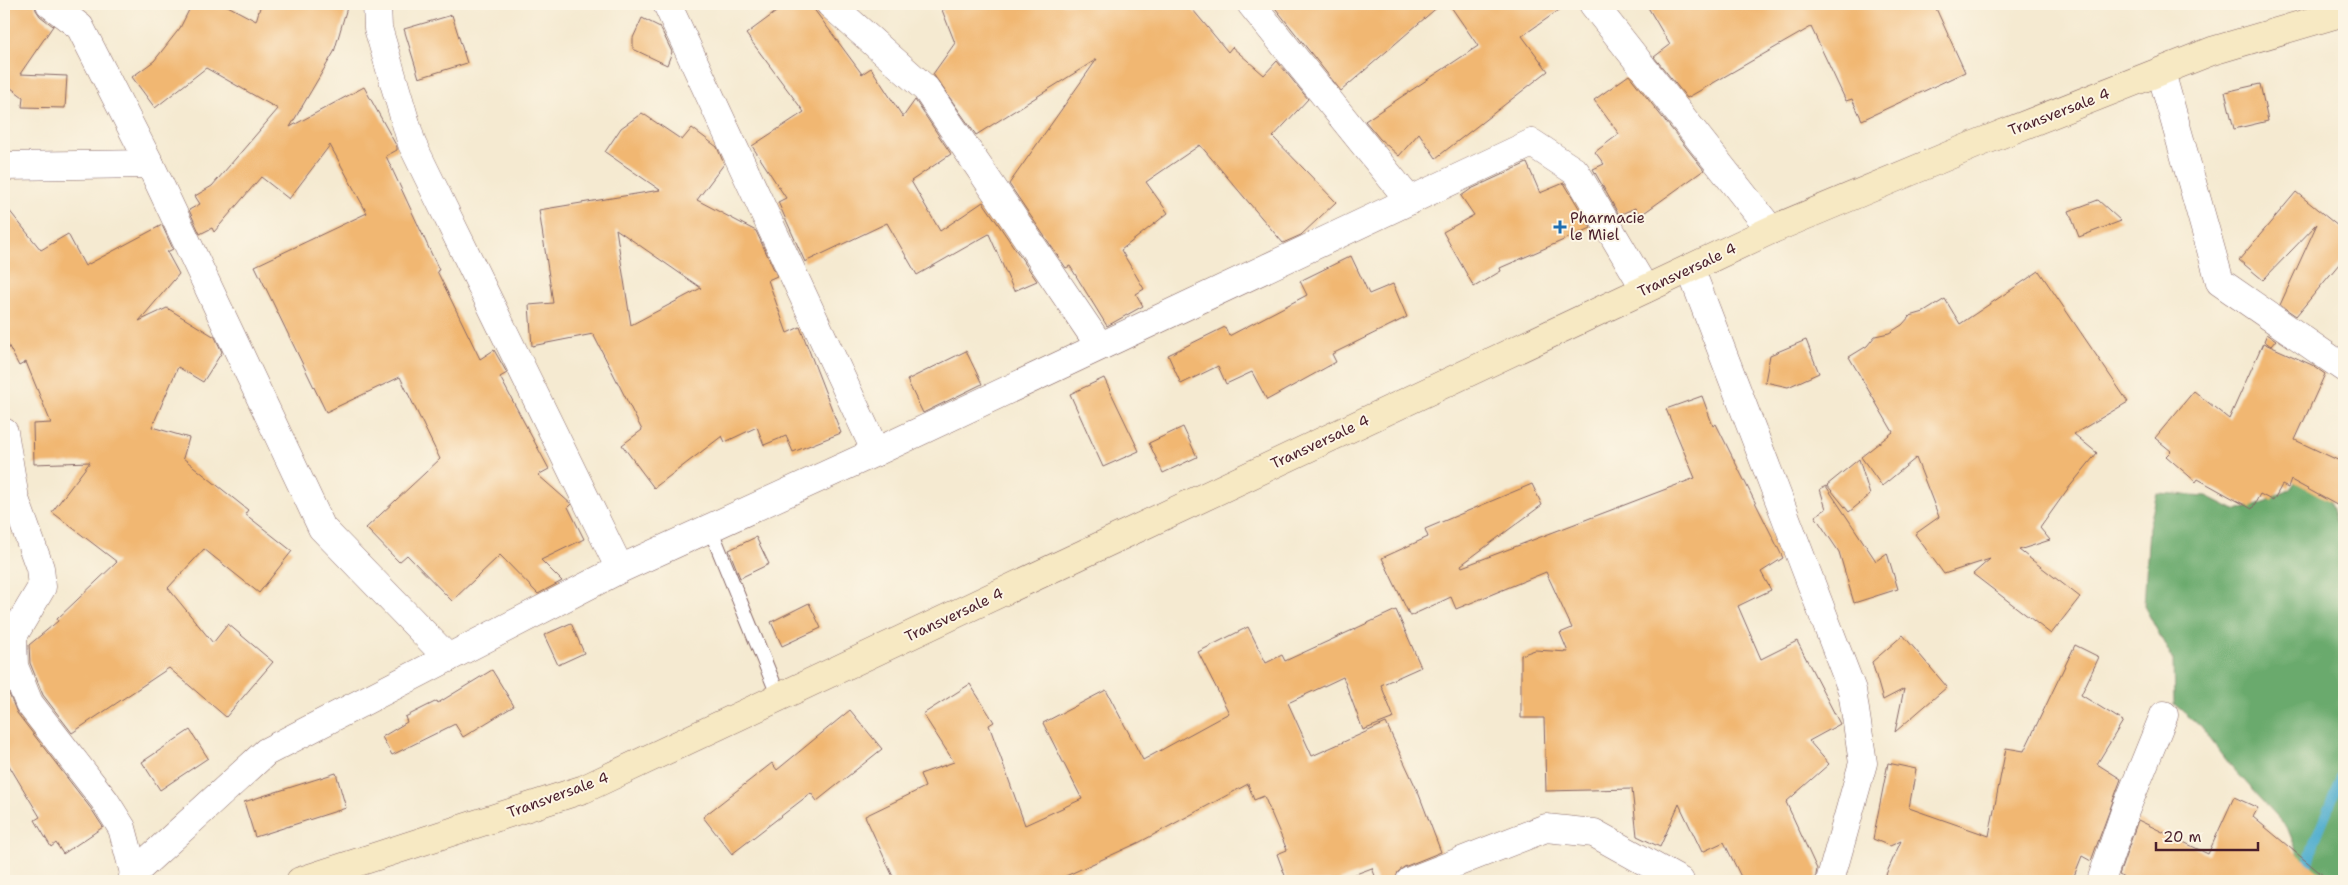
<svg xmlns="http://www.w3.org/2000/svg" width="2348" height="885" viewBox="0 0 2348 885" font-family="'Shantell Sans',sans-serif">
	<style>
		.forest { fill: #6baa6d; stroke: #5a644c }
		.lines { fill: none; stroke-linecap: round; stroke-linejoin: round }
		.stream { stroke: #50adce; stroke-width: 10 }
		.building { fill: #f1b772; fill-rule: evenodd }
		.service-casing { stroke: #866665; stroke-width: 16 }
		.minor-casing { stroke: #866665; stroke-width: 29 }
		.secondary-casing { stroke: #866665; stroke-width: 29 }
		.service { stroke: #fff; stroke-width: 14 }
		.minor { stroke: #fff; stroke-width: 28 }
		.secondary { stroke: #f7e9c3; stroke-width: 28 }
		.poi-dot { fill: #1f6fb2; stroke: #fcf5e5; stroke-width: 2 }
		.labels { text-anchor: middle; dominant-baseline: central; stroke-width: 4; stroke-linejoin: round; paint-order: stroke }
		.street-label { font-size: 15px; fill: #4a1f2b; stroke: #fcf5e5 }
		.poi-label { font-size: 15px; fill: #4a1f2b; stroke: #fcf5e5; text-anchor: start }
	</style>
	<rect width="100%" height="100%" fill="#fcf5e5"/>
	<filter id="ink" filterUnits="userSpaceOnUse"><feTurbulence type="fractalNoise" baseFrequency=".02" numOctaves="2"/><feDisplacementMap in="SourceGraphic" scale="10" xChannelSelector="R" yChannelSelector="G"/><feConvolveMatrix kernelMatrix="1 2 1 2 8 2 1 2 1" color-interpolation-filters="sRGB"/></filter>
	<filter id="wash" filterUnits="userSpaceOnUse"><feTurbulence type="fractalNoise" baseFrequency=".0096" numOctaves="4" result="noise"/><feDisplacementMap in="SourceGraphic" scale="20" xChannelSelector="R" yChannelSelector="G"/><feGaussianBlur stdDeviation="1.12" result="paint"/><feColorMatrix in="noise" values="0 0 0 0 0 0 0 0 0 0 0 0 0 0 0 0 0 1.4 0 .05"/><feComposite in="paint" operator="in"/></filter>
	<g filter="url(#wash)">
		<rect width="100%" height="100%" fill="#f5ead1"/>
		<polygon class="forest" points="2315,454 2336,523 2344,524 2344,881 2309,881 2287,827 2231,766 2200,726 2174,704 2173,660 2144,606 2149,527 2157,493 2207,496 2237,511 2267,501 2290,489"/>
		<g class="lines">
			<polyline class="stream" points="2303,881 2313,845 2344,770"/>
		</g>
		<g id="blocks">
			<g class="building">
				<polygon points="4,4 35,4 36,10 40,16 53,26 20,74 67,76 65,108 22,107 23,97 11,88 4,99"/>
				<polygon points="192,4 224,4 256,21 261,4 348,4 334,52 290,127 364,87 397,147 397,150 386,156 439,270 437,271 480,359 494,350 507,373 500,377 549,469 538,475 571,504 568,507 584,539 541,560 562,581 538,594 500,555 452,601 407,555 399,562 366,528 440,459 400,377 326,412 255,266 367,213 330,145 289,199 261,177 214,232 212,228 200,234 189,210 200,204 195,196 212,186 278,109 206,68 155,108 132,77 154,61 180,28"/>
				<polygon points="787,4 810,4 862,74 871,68 903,117 915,100 951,154 911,181 940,231 983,202 1037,281 1014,291 989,234 917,275 887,223 805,262 778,202 786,198 752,146 804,112 746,34"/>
				<polygon points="958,4 1188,4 1228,52 1232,47 1264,75 1277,61 1308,99 1273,137 1336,202 1301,235 1283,243 1200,145 1146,182 1168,213 1121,250 1144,289 1136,294 1143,306 1107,326 1070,266 1066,268 1009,184 1097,59 976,135 933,74 955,43 942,10"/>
				<polygon points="1272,4 1441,4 1341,91"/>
				<polygon points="1449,4 1568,4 1522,36 1548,71 1436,158 1419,133 1399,156 1380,139 1365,121 1478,46"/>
				<polygon points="1646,4 1934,4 1965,72 1862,120 1852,99 1846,101 1811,27 1687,98 1654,57 1670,45"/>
				<polygon points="452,15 467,63 419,78 404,29"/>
				<polygon points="642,18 660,27 672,52 667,65 633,49 633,38"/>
				<polygon points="1629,75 1704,170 1641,215 1635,208 1619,215 1593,169 1604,164 1595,152 1619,134 1594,100"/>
				<polygon points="2260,84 2268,121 2234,129 2225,92"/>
				<path d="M642,113L682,140L692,128L717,147L724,164L697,200L756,231L777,276L768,280L787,333L800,327L841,433L793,452L786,436L764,445L757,427L725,442L722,436L654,488L622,445L642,430L593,334L532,346L529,305L553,303L539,210L660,190L605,152L621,128ZM616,229L701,288L631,325Z"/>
				<polygon points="1527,163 1540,193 1564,183 1591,228 1500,268 1501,271 1474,287 1443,232 1474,215 1461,196 1471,189"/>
				<polygon points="2296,192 2344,231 2344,258 2296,316 2280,305 2317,224 2263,280 2239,260"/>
				<polygon points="2098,200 2121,221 2079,237 2069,211"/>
				<polygon points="4,204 41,250 68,234 85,266 162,225 173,249 167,252 179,274 139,321 167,308 215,337 222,352 203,382 178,367 152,427 189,438 183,458 248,510 245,514 292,551 259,593 204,549 168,588 213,643 228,624 273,662 226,717 169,668 72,733 43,695 30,663 29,645 58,621 57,619 117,562 52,512 90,462 34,464 33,424 51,423 26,362 19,366 4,337"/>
				<polygon points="1351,256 1369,294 1393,284 1407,317 1332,354 1336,362 1267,400 1252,372 1226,384 1218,366 1181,384 1168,355 1225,327 1229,336 1307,295 1300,281"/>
				<polygon points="2039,271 2128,402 2074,434 2097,453 2067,490 2040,528 2050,540 2019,550 2080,597 2051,634 1973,574 1990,559 1944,574 1915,534 1939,517 1916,458 1882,486 1861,457 1893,432 1849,357 1867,346 1875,336 1889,333 1902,325 1910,316 1924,312 1945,299 1960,324"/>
				<polygon points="2267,334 2276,340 2271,346 2264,341"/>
				<polygon points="1806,340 1819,373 1788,387 1765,382 1770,355"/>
				<polygon points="2263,343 2312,365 2325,374 2295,440 2344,463 2344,509 2291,480 2288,488 2282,485 2273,501 2260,494 2252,509 2198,479 2196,482 2166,456 2171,451 2155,438 2194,391 2229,419"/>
				<polygon points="966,351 982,384 923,413 907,380"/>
				<polygon points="1104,378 1139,451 1103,467 1070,394"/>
				<polygon points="1702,396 1713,426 1716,424 1783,558 1761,572 1771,590 1738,606 1761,659 1797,641 1840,724 1809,741 1829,764 1786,802 1817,869 1815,881 1743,881 1724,842 1702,852 1679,804 1660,847 1637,836 1632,789 1546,791 1544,718 1521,718 1521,655 1535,650 1568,652 1560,633 1572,628 1546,572 1456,609 1451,597 1410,616 1382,558 1428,537 1425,529 1532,484 1542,505 1461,565 1462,567 1695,478 1666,409"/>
				<polygon points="1183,427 1197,457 1163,473 1149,443"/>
				<polygon points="1859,459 1870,495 1849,512 1827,485"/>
				<polygon points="1826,486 1876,561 1887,553 1898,589 1854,603 1839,552 1815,516 1826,509 1820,489"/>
				<polygon points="756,537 769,564 740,578 729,550"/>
				<polygon points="809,603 821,628 782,646 771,622"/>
				<polygon points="1396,610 1421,667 1381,685 1394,718 1363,730 1343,677 1288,703 1312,756 1386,723 1418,792 1441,852 1404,867 1398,872 1395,881 1377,881 1372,868 1337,881 1287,881 1277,854 1287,850 1264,796 1254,800 1248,784 1140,842 1055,881 895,881 865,816 925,787 920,774 954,762 923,714 970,684 994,722 989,725 1025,825 1082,799 1043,723 1106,690 1143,760 1229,713 1198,652 1248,627 1266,663 1282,655 1285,661"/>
				<polygon points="571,623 584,653 558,665 544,635"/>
				<polygon points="1903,635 1947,687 1895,732 1904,689 1883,700 1872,662"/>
				<polygon points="2075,645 2099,657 2081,695 2123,721 2097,764 2121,779 2091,861 2082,856 2072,881 1883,881 1901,841 1890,846 1873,839 1888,763 1916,769 1909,808 1989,836 2006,748 2024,751"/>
				<polygon points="492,670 514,706 463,737 455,724 392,755 382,737 407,722 405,717 437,701 438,703"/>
				<polygon points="4,682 17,713 92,810 103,827 63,854 56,843 51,847 35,820 40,817 4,757"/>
				<polygon points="850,710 882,749 817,801 811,793 732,854 703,817 772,763 777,770"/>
				<polygon points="190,730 208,758 160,790 142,762"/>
				<polygon points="336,773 346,808 255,837 244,802"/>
				<polygon points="2234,797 2258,808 2253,817 2330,881 2131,881 2119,875 2138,820 2208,854"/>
			</g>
		</g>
	</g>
	<g filter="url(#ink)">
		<use href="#blocks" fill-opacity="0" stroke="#866665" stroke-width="1"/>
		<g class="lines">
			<defs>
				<polyline id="service" points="710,528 779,697"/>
				<g id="minor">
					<polyline points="50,4 80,27 150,164 322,528 448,658"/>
					<polyline points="377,4 378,28 412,144 620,569"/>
					<polyline points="667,4 876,452"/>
					<polyline points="830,4 926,89 1100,346"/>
					<polyline points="1251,4 1409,200"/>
					<polyline points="1593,4 1771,230"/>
					<polyline points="2161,72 2220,282 2344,368"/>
					<polyline points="4,166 150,164"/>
					<polyline points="1690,268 1852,690 1863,763 1830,881"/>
					<polyline points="4,432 15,499 40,568 42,587 13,636 14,666 29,703 105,801 122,828 134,873"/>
					<polyline points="132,881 134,873 266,752 620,569 876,452 1532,143 1576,172 1645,289"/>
					<polyline points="1410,881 1546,828 1594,833 1680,881"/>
					<polyline points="2101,881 2125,811 2164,715"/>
				</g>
				<polyline id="secondary" points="300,881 584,789 1771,230 1974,145 2212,51 2344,12"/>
			</defs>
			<use href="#service" class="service-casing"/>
			<use href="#minor" class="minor-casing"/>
			<use href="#secondary" class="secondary-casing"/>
			<use href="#service" class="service"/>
			<use href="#minor" class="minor"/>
			<use href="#secondary" class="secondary"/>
		</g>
	</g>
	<path class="poi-dot" d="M1557.5 219.5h5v5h5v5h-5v5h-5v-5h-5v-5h5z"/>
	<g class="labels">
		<g class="street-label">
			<text transform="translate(2059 112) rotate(-21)">Transversale 4</text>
			<text transform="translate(1687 270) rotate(-25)">Transversale 4</text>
			<text transform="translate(1320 442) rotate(-25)">Transversale 4</text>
			<text transform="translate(954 615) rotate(-25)">Transversale 4</text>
			<text transform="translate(558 795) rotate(-20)">Transversale 4</text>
		</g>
		<g class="poi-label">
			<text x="1570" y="218">Pharmacie<tspan x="1570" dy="17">le Miel</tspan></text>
		</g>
	</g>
	<rect width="2348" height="885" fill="none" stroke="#fcf5e5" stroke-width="20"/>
	<path d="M2156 842v8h102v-8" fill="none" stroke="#4a1f2b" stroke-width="2.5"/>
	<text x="2163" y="842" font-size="15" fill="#4a1f2b" stroke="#fcf5e5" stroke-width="4" paint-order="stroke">20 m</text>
</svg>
